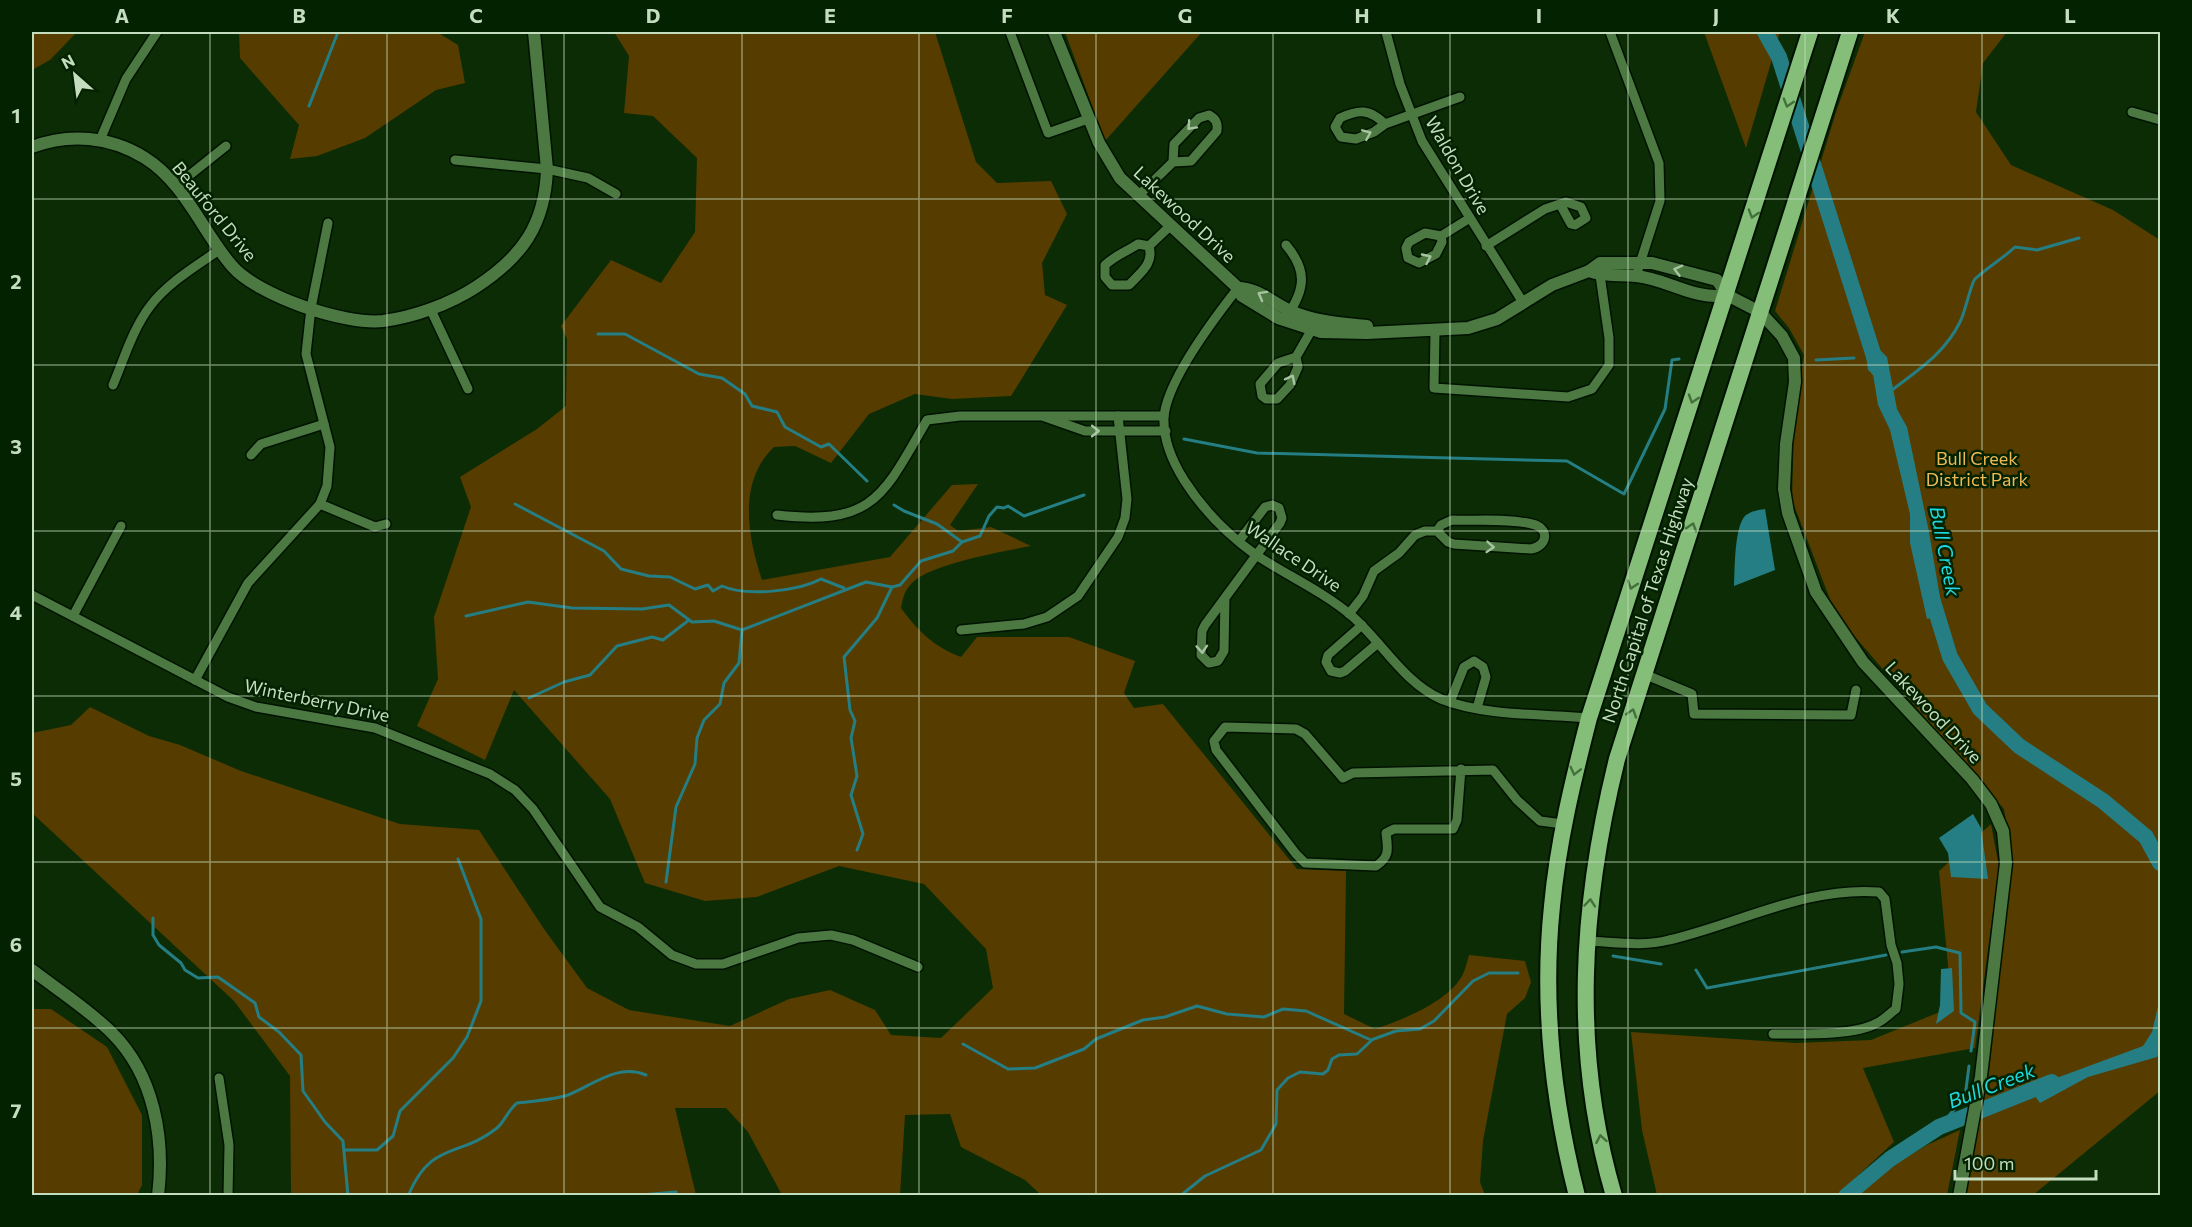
<svg xmlns="http://www.w3.org/2000/svg" width="2192" height="1227" viewBox="0 0 2192 1227" font-family="Commissioner,sans-serif">
	<style>
		.green { fill: #573c00 }
		.water { fill: #247e83 }
		.lines { fill: none; stroke-linecap: round; stroke-linejoin: round }
		.stream { stroke: #247e83; stroke-width: 3 }
		.river { stroke: #247e83; stroke-width: 16 }
		.street-casing { stroke: #001300; stroke-width: 12 }
		.secondary-casing { stroke: #001300; stroke-width: 15 }
		.highway-casing { stroke: #001300; stroke-width: 20 }
		.street { stroke: #4c7942; stroke-width: 9 }
		.secondary { stroke: #4c7942; stroke-width: 12 }
		.highway { stroke: #84be78; stroke-width: 16 }
		.oneway { stroke: #43703c }
		.oneway2 { stroke: #a7c4a0 }
		.grid { fill: none; stroke: #c5ddbf; stroke-width: 1.5; stroke-opacity: 0.55 }
		.labels { text-anchor: middle; dominant-baseline: central; stroke-width: 5; stroke-linejoin: round; paint-order: stroke }
		.street-label { font-size: 18px; fill: #c5ddbf; stroke: #022200 }
		.park-label { font-size: 18px; fill: #f0b955; stroke: #022200 }
		.water-label { font-size: 20px; font-style: italic; fill: #1fd7e0; stroke: #022200 }
		.neatline { fill: none; stroke: #c5ddbf; stroke-width: 2 }
		.grid-label { font-size: 20px; text-anchor: middle; font-weight: bold; fill: #c5ddbf }
	</style>
	<rect width="100%" height="100%" fill="#0b2c04"/>
	<g class="green">
		<polygon points="32,32 77,32 50,60 32,70"/>
		<polygon points="239,32 437,32 458,45 465,83 436,90 365,138 317,156 290,159 299,125 240,58"/>
		<path d="M614,32H935L976,162L997,183L1051,181L1067,214L1042,263L1045,295L1067,305L1011,396L952,399L915,394L869,414L831,463L795,446L774,447C737,482 748,537 762,580L890,557L952,485L978,484L950,525L958,531L991,527L1031,546C1004,551 930,564 912,583C904,591 903,598 901,608C918,631 934,647 961,657L977,637H1069L1135,661L1124,693L1134,708L1163,704L1297,869L1346,871L1344,1014L1375,1029C1402,1020 1450,1001 1463,974C1466,968 1467,961 1469,955L1525,961L1531,982L1525,998L1507,1014L1483,1141L1480,1182L1485,1195H1041L1025,1180L961,1147L950,1114L905,1115L900,1195H782L748,1132L726,1108H675L696,1195H291L290,1076L234,1001L32,813V733L71,725L90,707L149,736L180,745L241,771L400,824L479,830L544,929L587,988L629,1010L730,1026L789,999L830,990L875,1010L891,1035L941,1038L993,988L986,949L924,884L839,866L757,897L705,901L645,883L610,799L514,690L485,760L417,726L438,679L434,617L471,507L460,477L537,429L566,406L567,339L561,326L611,260L661,283L695,232L697,158L653,116L624,113L629,56Z"/>
		<polygon points="1065,32 1202,32 1105,141"/>
		<polygon points="1704,32 1780,32 1746,148"/>
		<polygon points="1865,32 2007,32 1983,63 1976,112 2011,165 2113,210 2160,240 2160,1091 2033,1195 1966,1195 1989,1072 2011,853 2004,809 1836,615 1792,500 1794,422 1804,355 1789,328 1775,311 1837,109"/>
		<polygon points="1991,824 1999,867 1975,1048 1863,1068 1894,1142 1837,1195 1657,1195 1642,1130 1631,1032 1796,1043 1871,1040 1952,1007 1939,871"/>
		<polygon points="32,1009 51,1009 107,1047 142,1115 142,1185 137,1195 32,1195"/>
		<polygon points="1960,1130 1947,1195 1850,1195 1852,1190 1927,1145"/>
	</g>
	<g class="water">
		<polygon points="1877,347 1887,357 1897,409 1907,427 1929,532 1943,615 1927,619 1910,543 1910,514 1890,430 1878,405 1873,374 1868,370 1865,349"/>
		<path d="M1765,509L1775,570L1734,586C1735,570 1734,525 1746,515C1752,511 1758,510 1765,509Z"/>
		<polygon points="1973,814 1981,828 1988,879 1951,877 1948,853 1939,838"/>
		<polygon points="1952,968 1954,1011 1936,1024 1940,1005 1941,969"/>
		<polygon points="2160,998 2160,1050 2157,1057 2088,1077 2040,1103 2029,1088 2143,1046 2152,1032"/>
	</g>
	<g class="lines">
		<g class="stream">
			<polyline points="309,106 338,32"/>
			<polyline points="598,334 625,334 699,374 722,378 745,394 752,406 777,412 785,427 821,447 829,444 867,481"/>
			<polyline points="1816,360 1854,358"/>
			<path d="M1892,390C1918,370 1945,353 1960,322C1965,313 1971,283 1975,279C1988,267 2002,259 2015,247L2037,250L2079,238"/>
			<polyline points="1184,439 1257,453 1567,461 1624,494 1665,409 1672,360 1679,359"/>
			<path d="M515,504L604,551L621,569L649,576L670,577L695,589L708,585L713,591L722,586C747,597 798,591 821,579L844,588"/>
			<polyline points="894,505 904,511 937,524 962,542"/>
			<polyline points="466,616 528,602 572,608 642,609 669,605 692,622 714,621 742,630 866,582 892,587 900,585 921,561 953,551 962,542 980,536 989,516 997,507 1004,508 1008,506 1024,516 1084,495"/>
			<polyline points="529,698 564,682 590,675 617,646 652,637 663,640 689,620"/>
			<polyline points="857,850 863,834 851,795 857,776 851,738 855,721 850,710 844,657 877,618 892,587"/>
			<polyline points="666,882 676,807 695,764 697,738 704,720 720,704 724,683 739,663 742,630"/>
			<polyline points="153,918 153,935 159,945 181,963 185,970 198,978 218,977 255,1003 259,1017 279,1032 301,1055 303,1091 325,1122 343,1141 348,1196"/>
			<polyline points="1902,952 1936,947 1960,953 1961,1013 1975,1022 1971,1051"/>
			<polyline points="1613,956 1661,964"/>
			<polyline points="1696,970 1707,988 1886,955"/>
			<polyline points="963,1044 1008,1069 1035,1068 1084,1049 1096,1039 1143,1020 1165,1017 1197,1006 1227,1014 1264,1017 1283,1009 1306,1011 1371,1040 1396,1031 1420,1029 1434,1021 1473,981 1489,973 1518,973"/>
			<polyline points="1939,1127 1965,1097 1969,1066"/>
			<polyline points="345,1150 377,1150 393,1136 400,1111 453,1058 467,1037 481,1001 481,919 458,859"/>
			<path d="M408,1196C431,1140 460,1158 497,1128C505,1121 508,1110 517,1103C533,1101 553,1100 568,1095C593,1085 618,1063 646,1075"/>
			<polyline points="629,1196 676,1192"/>
			<polyline points="1180,1196 1205,1176 1261,1150 1276,1124 1277,1090 1288,1078 1300,1072 1323,1074 1328,1070 1332,1059 1339,1055 1357,1054 1371,1041"/>
		</g>
		<g class="river">
			<polyline points="1765,32 1779,57 1878,369"/>
			<polyline points="1931,595 1950,657 1980,709 2019,746 2103,801 2146,837 2160,863"/>
			<polyline points="1846,1196 1890,1159 1939,1127 2052,1082"/>
		</g>
		<defs>
			<g id="street">
				<polyline points="1010,32 1048,133 1088,119"/>
				<polyline points="1386,32 1400,84 1422,141 1524,304"/>
				<polyline points="1610,32 1659,163 1660,201 1636,276"/>
				<polyline points="2132,112 2160,120"/>
				<path d="M1385,124C1370,109 1359,109 1340,118L1335,127L1341,137L1356,139L1374,132L1385,124L1460,97"/>
				<polyline points="100,140 126,79 157,32"/>
				<polyline points="455,160 547,169 588,178 616,194"/>
				<polyline points="176,186 226,146"/>
				<path d="M1138,196L1173,162L1191,161L1217,131C1218,123 1216,119 1209,115L1199,118L1174,144L1173,162"/>
				<polyline points="1441,236 1442,242 1436,254 1419,263 1408,258 1406,248 1409,242 1425,233 1441,236 1470,218"/>
				<path d="M1138,244L1149,246C1154,264 1141,272 1129,285H1112L1105,277V265C1116,255 1126,252 1138,244Z"/>
				<path d="M1286,245C1307,270 1306,288 1287,316"/>
				<polyline points="1149,246 1170,226"/>
				<polyline points="1486,246 1545,209 1560,204 1571,224 1575,225 1586,218 1581,207 1566,202 1560,204"/>
				<path d="M1238,288C1216,316 1167,380 1164,417C1163,440 1172,461 1184,480C1203,510 1228,535 1256,555C1288,576 1322,591 1352,616C1381,641 1404,683 1441,699C1483,716 1543,714 1589,718"/>
				<polyline points="430,308 468,389"/>
				<polyline points="1435,332 1434,388 1568,397 1592,389 1609,365 1609,338 1600,275"/>
				<polyline points="1296,357 1278,363 1260,384 1262,396 1266,399 1277,399 1290,385 1298,367 1296,357 1315,324"/>
				<path d="M113,385C124,359 133,328 151,305C169,282 195,267 219,250"/>
				<polyline points="1045,417 1085,431 1166,431"/>
				<polyline points="251,455 261,444 324,424"/>
				<polyline points="320,504 375,527 386,524"/>
				<path d="M777,515C874,526 883,496 927,420L960,416H1164"/>
				<polyline points="32,595 228,697 256,707 375,728 490,774 515,790 533,809 600,907 638,927 672,955 696,964 723,964 798,938 831,935 853,940 918,967"/>
				<polyline points="1225,598 1224,651 1218,661 1209,663 1201,655 1202,631 1205,625 1280,523 1282,518 1279,508 1272,505 1265,507 1239,541"/>
				<path d="M1349,614L1363,596L1374,571L1399,553L1415,535L1425,531H1437L1448,542L1454,544L1531,549C1548,546 1550,528 1532,524C1507,518 1477,521 1452,520L1441,525L1437,531"/>
				<polyline points="73,616 121,526"/>
				<polyline points="1362,625 1328,655 1326,662 1331,671 1340,673 1345,671 1378,643"/>
				<polyline points="961,630 1024,624 1047,617 1078,596 1118,537 1125,518 1127,499 1118,416"/>
				<polyline points="1644,674 1692,694 1694,714 1851,715 1856,690"/>
				<polyline points="195,680 248,583 320,504 327,486 330,447 306,354 311,308 328,223"/>
				<polyline points="1450,702 1464,667 1474,661 1483,667 1486,677 1477,708"/>
				<path d="M1461,769L1457,820L1453,829H1394L1386,833C1388,849 1390,857 1376,866L1305,863L1296,854L1216,750L1214,741L1225,727L1296,729L1305,734L1343,778L1353,773L1493,770L1517,800L1540,821L1563,824"/>
				<path d="M1587,941C1614,942 1643,947 1669,940C1738,924 1807,886 1879,892L1885,899L1891,945L1897,963L1899,984L1896,1009C1890,1013 1884,1020 1877,1023C1854,1036 1800,1034 1773,1034"/>
				<polyline points="219,1078 229,1145 228,1196"/>
			</g>
			<g id="secondary">
				<polyline points="1054,32 1099,143 1120,178 1238,288 1242,296 1278,318 1321,332 1367,333 1468,328 1497,319 1552,285 1589,271 1600,263 1652,263 1717,280 1727,295 1760,312 1782,336 1794,358 1795,382 1786,444 1784,489 1788,513 1816,592 1863,662 1972,779 1991,804 2003,831 2006,863 1981,1076 1959,1196"/>
				<path d="M32,147C69,133 110,136 145,158C185,183 202,231 232,266C258,296 344,325 383,321C414,317 450,304 476,287C522,257 545,225 547,169L534,32"/>
				<path d="M1589,271C1604,277 1620,274 1636,276C1668,279 1695,301 1727,295"/>
				<path d="M1238,288C1259,288 1275,305 1293,312C1317,322 1341,323 1367,326"/>
				<path d="M32,970C58,990 88,1009 112,1033C154,1075 165,1138 158,1196"/>
			</g>
			<g id="highway">
				<path d="M1577,1196C1553,1102 1542,1002 1552,906C1558,842 1573,780 1589,718L1810,32"/>
				<path d="M1614,1196C1571,1050 1581,904 1617,759L1850,32"/>
			</g>
		</defs>
		<use href="#street" class="street-casing"/>
		<use href="#secondary" class="secondary-casing"/>
		<use href="#highway" class="highway-casing"/>
		<use href="#street" class="street"/>
		<use href="#secondary" class="secondary"/>
		<use href="#highway" class="highway"/>
	</g>
	<defs><path id="oneway-chevron" d="M-2-3.5L2.5 0L-2 3.5" fill="none" stroke-width="1.6" stroke-linecap="round" stroke-linejoin="round" transform="scale(1.5)"/></defs>
	<g class="oneway">
		<use href="#oneway-chevron" transform="translate(1788 103) rotate(107)"/>
		<use href="#oneway-chevron" transform="translate(1753 214) rotate(107)"/>
		<use href="#oneway-chevron" transform="translate(1693 399) rotate(108)"/>
		<use href="#oneway-chevron" transform="translate(1692 527) rotate(-72)"/>
		<use href="#oneway-chevron" transform="translate(1632 585) rotate(108)"/>
		<use href="#oneway-chevron" transform="translate(1632 713) rotate(-72)"/>
		<use href="#oneway-chevron" transform="translate(1575 771) rotate(104)"/>
		<use href="#oneway-chevron" transform="translate(1590 903) rotate(-85)"/>
		<use href="#oneway-chevron" transform="translate(1601 1139) rotate(-100)"/>
	</g>
	<g class="oneway2">
		<use href="#oneway-chevron" transform="translate(1191 126) rotate(133)"/>
		<use href="#oneway-chevron" transform="translate(1367 134) rotate(-23)"/>
		<use href="#oneway-chevron" transform="translate(1427 258) rotate(-25)"/>
		<use href="#oneway-chevron" transform="translate(1678 270) rotate(-165)"/>
		<use href="#oneway-chevron" transform="translate(1262 295) rotate(-151)"/>
		<use href="#oneway-chevron" transform="translate(1291 379) rotate(-63)"/>
		<use href="#oneway-chevron" transform="translate(1095 431)"/>
		<use href="#oneway-chevron" transform="translate(1490 547) rotate(4)"/>
		<use href="#oneway-chevron" transform="translate(1202 649) rotate(86)"/>
	</g>
	<path class="grid" d="M210,32V1196M387,32V1196M564,32V1196M742,32V1196M919,32V1196M1096,32V1196M1273,32V1196M1450,32V1196M1628,32V1196M1805,32V1196M1982,32V1196M32,199H2160M32,365H2160M32,531H2160M32,696H2160M32,862H2160M32,1028H2160"/>
	<g class="labels">
		<g class="street-label">
			<text transform="translate(1458 165) rotate(60)">Waldon Drive</text>
			<text transform="translate(215 211) rotate(51)">Beauford Drive</text>
			<text transform="translate(1185 214) rotate(43)">Lakewood Drive</text>
			<text transform="translate(1294 556) rotate(34)">Wallace Drive</text>
			<text transform="translate(1647 600) rotate(-72)">North Capital of Texas Highway</text>
			<text transform="translate(317 700) rotate(12)">Winterberry Drive</text>
			<text transform="translate(1934 712) rotate(47)">Lakewood Drive</text>
		</g>
		<g class="park-label">
			<text x="1977" y="458">Bull Creek<tspan x="1977" dy="21">District Park</tspan></text>
		</g>
		<g class="water-label">
			<text transform="translate(1946 551) rotate(79)">Bull Creek</text>
			<text transform="translate(1991 1085) rotate(-21)">Bull Creek</text>
		</g>
	</g>
	<rect width="2192" height="1227" fill="none" stroke="#022200" stroke-width="66"/>
	<g transform="translate(75 75) rotate(332)" stroke="#022200" stroke-width="4.5" paint-order="stroke">
	<path d="M0-4.5L10 22L0 15L-10 22Z" fill="#c5ddbf"/>
	<text y="-9" font-size="16" font-weight="bold" text-anchor="middle" fill="#c5ddbf">N</text>
	</g>
	<path d="M1955 1170v9h141v-9" fill="none" stroke="#c5ddbf" stroke-width="3"/>
	<text x="1964" y="1170" font-size="18" fill="#c5ddbf" stroke="#022200" stroke-width="4.5" paint-order="stroke">100 m</text>
	<rect x="33" y="33" width="2126" height="1161" class="neatline"/>
	<g class="grid-label">
		<text x="122" y="23">A</text>
		<text x="299" y="23">B</text>
		<text x="476" y="23">C</text>
		<text x="653" y="23">D</text>
		<text x="830" y="23">E</text>
		<text x="1007" y="23">F</text>
		<text x="1185" y="23">G</text>
		<text x="1362" y="23">H</text>
		<text x="1539" y="23">I</text>
		<text x="1716" y="23">J</text>
		<text x="1893" y="23">K</text>
		<text x="2070" y="23">L</text>
		<text x="16" y="123">1</text>
		<text x="16" y="289">2</text>
		<text x="16" y="454">3</text>
		<text x="16" y="620">4</text>
		<text x="16" y="786">5</text>
		<text x="16" y="952">6</text>
		<text x="16" y="1118">7</text>
	</g>
</svg>
